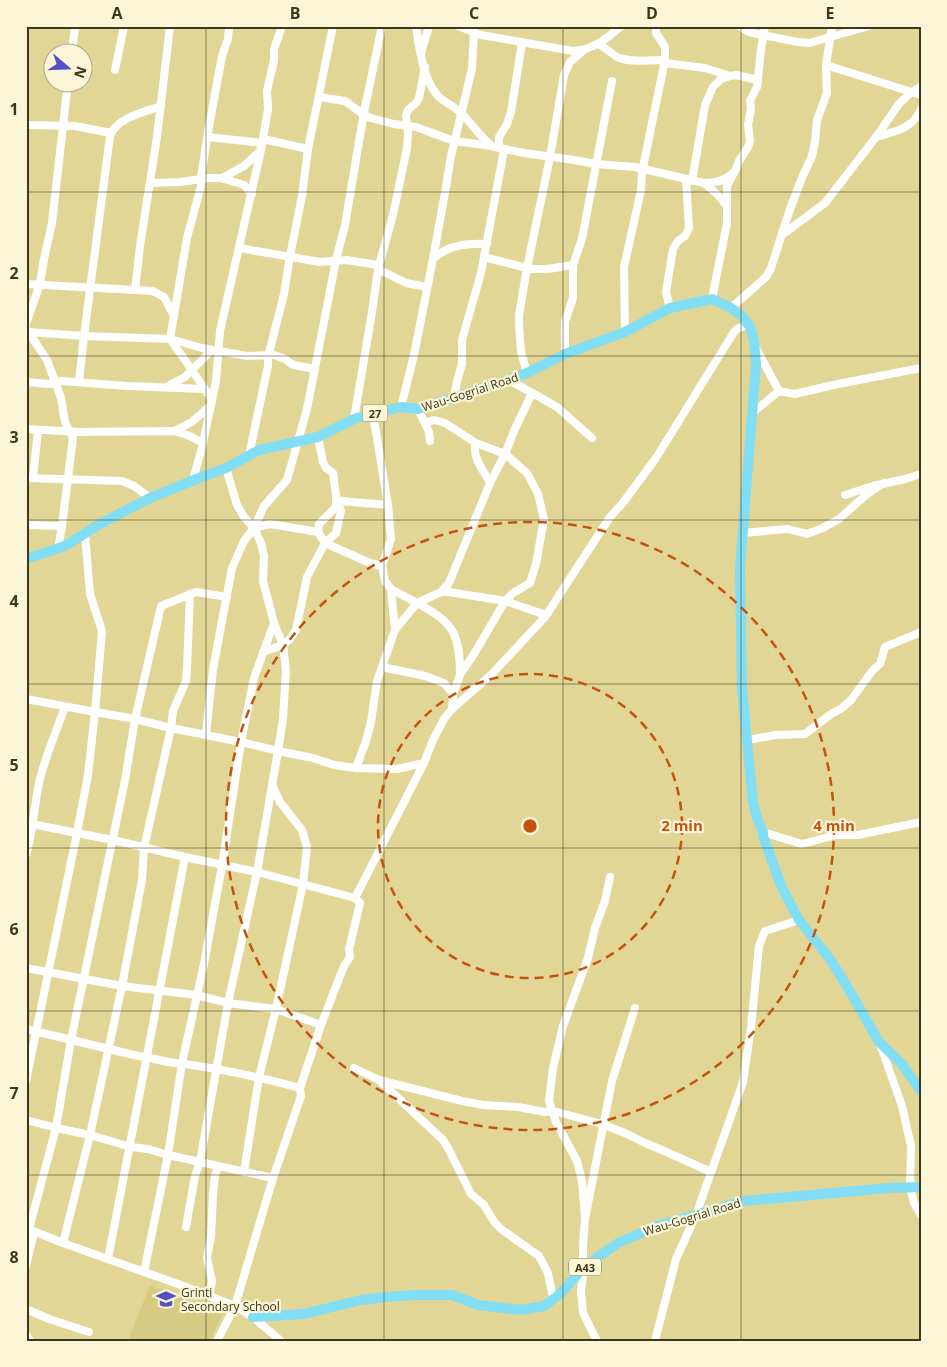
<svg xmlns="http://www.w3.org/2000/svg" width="947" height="1367" viewBox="0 0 947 1367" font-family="'Open Sans',sans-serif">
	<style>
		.built { fill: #d7ca83 }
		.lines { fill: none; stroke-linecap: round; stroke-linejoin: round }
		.minor { stroke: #fff; stroke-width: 8 }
		.major { stroke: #81def5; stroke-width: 10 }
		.grid { fill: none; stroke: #3c371d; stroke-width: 1; stroke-opacity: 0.55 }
		.ring { fill: none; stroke: #c6520f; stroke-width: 2.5; stroke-dasharray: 9 6 }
		.labels { text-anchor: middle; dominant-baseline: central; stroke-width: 4.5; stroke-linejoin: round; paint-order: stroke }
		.shield { fill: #fbf6d7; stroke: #757055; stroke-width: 1 }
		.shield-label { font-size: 11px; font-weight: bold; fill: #3c371d }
		.street-label { font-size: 12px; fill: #3c371d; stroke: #fbf6d7 }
		.poi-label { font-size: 12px; fill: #3c371d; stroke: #fbf6d7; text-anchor: start }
		.centre { fill: #c6520f; stroke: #fbf6d7; stroke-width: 2.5 }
		.ring-label { font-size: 15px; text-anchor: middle; font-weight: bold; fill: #c6520f; stroke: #fbf6d7; stroke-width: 4.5; stroke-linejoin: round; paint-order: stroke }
		.neatline { fill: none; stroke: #3c371d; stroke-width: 2 }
		.grid-label { font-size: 16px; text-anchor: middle; font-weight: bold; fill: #3c371d }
	</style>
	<rect width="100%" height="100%" fill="#e1d696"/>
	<polygon class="built" points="150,1285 223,1313 210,1341 135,1341 129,1338"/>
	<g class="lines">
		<g class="minor">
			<path d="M416,26C419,47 423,80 438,96C445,103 456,107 463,115C473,125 480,137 492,146"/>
			<path d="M458,26L481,35L573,51C592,50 607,39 621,26"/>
			<polyline points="739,26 749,32 762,35 798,42 809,43 869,26"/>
			<path d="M597,44C606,47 610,53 617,57C628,63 653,60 665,60"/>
			<polyline points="72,52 75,26"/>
			<polyline points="421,53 429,26"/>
			<polyline points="665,63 705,68 730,76"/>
			<polyline points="826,65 921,95"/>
			<polyline points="115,70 124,26"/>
			<path d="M319,97L345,101L364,115L371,118L394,124L416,127L454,141L485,145L524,153L574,160L596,164L635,167L704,183C715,183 729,180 736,169"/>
			<polyline points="26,125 75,126 111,133"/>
			<polyline points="208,137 262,143"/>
			<path d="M876,137C895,131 912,130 921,109"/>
			<polyline points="263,139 308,149"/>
			<polyline points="499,148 499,137 507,124 511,112 522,43"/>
			<polyline points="222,178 244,166 261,150"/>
			<polyline points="692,181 705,105 713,87 721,79 730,76 736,75 758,80"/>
			<polyline points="151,183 180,182 209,178 221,178 244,185 252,194"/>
			<polyline points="704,183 717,194 727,206"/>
			<polyline points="782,235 825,203 876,137 899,104 907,96 921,86"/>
			<polyline points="239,248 320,262 347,260 378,265"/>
			<polyline points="484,257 531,269 548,269 573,265"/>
			<path d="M433,259C447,245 467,243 487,244"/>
			<polyline points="378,269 406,283 427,287"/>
			<polyline points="26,284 153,291 164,297 174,316"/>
			<polyline points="135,290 140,246 157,137 170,26"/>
			<polyline points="712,299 727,223 727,186 736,169 739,161 748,147 750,141 748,125 751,109 750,101 757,87 761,49 765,26"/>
			<polyline points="670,308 666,292 673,249 678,241 685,236 689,228 686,179"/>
			<polyline points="731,308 766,277 771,268 789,212 801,180 812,156 815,142 817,120 827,93 826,65 832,26"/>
			<polyline points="26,324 40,284 44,259 52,223 68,82"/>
			<polyline points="27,330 47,360 61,398 65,422 73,438 62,526 58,549"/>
			<polyline points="28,332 84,336 170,339 202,348 247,356 274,355 285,359 293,365 315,369"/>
			<polyline points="625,332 624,267 641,190 642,172 665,60 665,47 656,33 656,26"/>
			<polyline points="756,348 779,391 795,394 833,385 921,368"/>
			<polyline points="565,354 565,322 573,298 573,265 582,239 612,81"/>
			<polyline points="527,373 521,352 519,324 519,315 527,268 550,157 564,75 570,62 584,50"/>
			<polyline points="509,380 557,407 592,438"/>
			<polyline points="26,382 49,384 61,381 127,386 204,389"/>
			<path d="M79,382L84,336L110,136C116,118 144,112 161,106"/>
			<polyline points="168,386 185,377 212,350"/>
			<polyline points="532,393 514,431 505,454 490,483 449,583 441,592 449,592 505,601 546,615"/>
			<polyline points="454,398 457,381 462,364 462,340 481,273 504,150"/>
			<polyline points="212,400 192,370 170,339 187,238 201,186 201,177 208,132 222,56 228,39 229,26"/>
			<polyline points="401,407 414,355 433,259 446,187 451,156 472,69 474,33"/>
			<polyline points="418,409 429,432 430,441"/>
			<polyline points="373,414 388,505 391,539 382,566"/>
			<polyline points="751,414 779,391"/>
			<polyline points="354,419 372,312 378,269 393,215 407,148 408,134 406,115 408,110 416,103 419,98 425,67"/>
			<path d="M425,423L434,420L445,423L476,443C471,456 484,471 490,483"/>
			<polyline points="26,429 79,432 174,431 190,436 203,443"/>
			<polyline points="174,431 192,422 211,405"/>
			<polyline points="318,437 323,462 326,468 333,473 336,495 336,507 319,524 318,532"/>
			<polyline points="249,455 268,366 268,357 284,294 290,256 302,196 308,149 333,26"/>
			<polyline points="26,478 122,481 134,486 150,498"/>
			<polyline points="33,478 38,430"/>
			<polyline points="193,480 203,443 216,381 220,331 261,150 268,109 267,91 274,60 274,49 282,26"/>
			<polyline points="845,495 873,486 905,479 921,474"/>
			<polyline points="26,525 62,526"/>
			<polyline points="254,528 270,524 318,532 325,543 370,563 382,566 385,581 391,589 417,603 441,592"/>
			<polyline points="743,533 788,529 807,534 823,528 839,519 866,495 884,483"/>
			<polyline points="391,589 395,630"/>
			<polyline points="263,652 283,645 274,623"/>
			<polyline points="382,667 425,676 444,683 453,694"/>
			<polyline points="26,699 95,712 135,719 171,728 241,742 278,751 313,758 334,765 356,768 397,769 424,763"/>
			<polyline points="452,709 453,694 460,675 474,654 505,601 513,593 530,583 536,564 544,519 538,494 527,473 505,454 476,443"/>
			<polyline points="206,734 213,669 232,568 244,541 254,528 264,506 287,480 307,409 336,260 345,225 364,112 382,26"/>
			<polyline points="748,740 776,735 805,734 831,714 842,708 851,700 873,670 880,664 885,647 921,632"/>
			<path d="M356,768L366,741L371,722L377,681L395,630L417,603C453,622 460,633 460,675"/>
			<polyline points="26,823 113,840 185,857 257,872 355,898 360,903 349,949 350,957 344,966 321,1025 300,1088 301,1096 273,1178 235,1306 217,1341"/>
			<polyline points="763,832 802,844 836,835 858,835 921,822"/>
			<path d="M26,855C33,832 34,807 39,783C45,757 56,732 65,707"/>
			<polyline points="355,898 424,763 433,740 444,719 452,709 492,674 545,617 610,517 622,504 656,458 734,332 737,329 748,324"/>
			<polyline points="26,968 122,986 196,995 228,1003 276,1009 321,1025"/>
			<path d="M26,1029L138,1056C151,1057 163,1062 176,1063C218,1068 259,1077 300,1088"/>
			<polyline points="880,1044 902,1106 911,1146 910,1187 914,1203 921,1215"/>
			<polyline points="354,1068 379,1080 443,1140 448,1148 471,1194 484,1205 495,1223 501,1229 539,1256 548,1273 553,1298"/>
			<polyline points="379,1080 462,1101 483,1105 518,1107 545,1112 553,1111 602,1124 625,1133 645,1143 662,1150 711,1172"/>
			<polyline points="26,1081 77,833 88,775 95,712 102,631 90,594 85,534"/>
			<polyline points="26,1120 56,1128 90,1135 131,1147 148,1149 168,1155 273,1178"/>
			<polyline points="244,1172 259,1077 276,1009 303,884 307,847 302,830 280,802 272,785"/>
			<polyline points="585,1219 582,1181 577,1161 556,1122 549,1101 553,1068 563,1026 588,958 595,928 605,901 610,877"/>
			<path d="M186,1227L195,1176L200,1162L228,1003L257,872L278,751L283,719L286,670L283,645L290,639L296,630L307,577L325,543L336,533L341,511L336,500C353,503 370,503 388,505"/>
			<polyline points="26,1228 63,1243 178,1284 235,1306 253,1317 281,1341"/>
			<polyline points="29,1229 56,1128 71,1040 125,780 135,719 161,606 196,592 227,597"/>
			<polyline points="63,1243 90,1135 122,986 142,880 144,848 171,728 173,711 186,681 187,668 190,594"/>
			<polyline points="108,1259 185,857"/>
			<polyline points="26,1266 34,1232"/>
			<polyline points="144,1272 168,1155 182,1063 204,964 222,866 241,742 254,678 274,623 263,581 264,556 261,543 254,528 244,517 237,505 226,468"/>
			<polyline points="209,1296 212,1281 207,1258 211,1237 213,1194 215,1176 218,1166"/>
			<polyline points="26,1309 49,1319 89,1332"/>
			<polyline points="26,1335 30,1341"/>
			<polyline points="597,1341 583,1313 581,1291 584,1267 583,1261 583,1245 585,1219 612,1081 635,1008"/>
			<polyline points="655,1341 676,1259 696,1215 743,1082 751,1028 759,946 765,931 799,920"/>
		</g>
		<g class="major">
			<polyline points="26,559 65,546 98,525 150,498 199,478 226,468 259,450 318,437 354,419 364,416 401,407 418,409 509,380 527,373 565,354 625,332 670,308 712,299 731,308 742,316 750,327 754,340 756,364 740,568 742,689 753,802 757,818 763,832 763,836 782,888 799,920 830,959 848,988 879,1042 901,1063 921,1091"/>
			<polyline points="253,1317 304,1314 361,1300 385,1297 417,1295 452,1295 478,1305 521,1310 544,1306 560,1294 584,1267 618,1243 660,1225 744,1201 889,1188 921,1187"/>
		</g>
	</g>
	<path class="grid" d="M206,26V1341M384,26V1341M563,26V1341M741,26V1341M26,192H921M26,356H921M26,520H921M26,684H921M26,848H921M26,1011H921M26,1175H921"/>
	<g class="ring">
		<circle cx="530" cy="826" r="152"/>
		<circle cx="530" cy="826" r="304"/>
	</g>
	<defs>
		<symbol id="school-bare" viewBox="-9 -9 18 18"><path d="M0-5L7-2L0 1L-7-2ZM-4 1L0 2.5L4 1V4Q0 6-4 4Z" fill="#534fc6" stroke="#fbf6d7" stroke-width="2.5" paint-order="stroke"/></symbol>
	</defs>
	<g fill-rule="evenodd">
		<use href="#school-bare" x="152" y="1285" width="28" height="28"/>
	</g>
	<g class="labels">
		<g class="shield">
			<rect x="362.5" y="404.5" width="25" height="17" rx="4"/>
			<rect x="569" y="1258.5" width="32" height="17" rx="4"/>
		</g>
		<g class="shield-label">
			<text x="375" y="413">27</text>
			<text x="585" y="1267">A43</text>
		</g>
		<g class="street-label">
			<text transform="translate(470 392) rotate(-18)">Wau-Gogrial Road</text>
			<text transform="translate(692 1217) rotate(-17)">Wau-Gogrial Road</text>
		</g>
		<g class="poi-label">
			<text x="181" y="1292">Grinti<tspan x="181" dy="14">Secondary School</tspan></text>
		</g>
	</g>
	<circle cx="530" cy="826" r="8" class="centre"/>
	<g class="ring-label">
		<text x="682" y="831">2 min</text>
		<text x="834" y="831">4 min</text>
	</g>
	<rect width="947" height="1367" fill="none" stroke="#fbf6d7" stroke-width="55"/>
	<g transform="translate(68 68) rotate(109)"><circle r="24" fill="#fbf6d7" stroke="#afaa8d"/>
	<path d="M0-4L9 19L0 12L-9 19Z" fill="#534fc6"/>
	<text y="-8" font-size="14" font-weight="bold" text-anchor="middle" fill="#3c371d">N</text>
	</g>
	<rect x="28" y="28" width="892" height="1312" class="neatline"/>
	<g class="grid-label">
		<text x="117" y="19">A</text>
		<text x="295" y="19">B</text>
		<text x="474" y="19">C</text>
		<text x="652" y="19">D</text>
		<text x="830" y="19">E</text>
		<text x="14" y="115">1</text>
		<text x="14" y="279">2</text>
		<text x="14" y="443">3</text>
		<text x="14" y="607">4</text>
		<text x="14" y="771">5</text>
		<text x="14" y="935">6</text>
		<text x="14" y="1099">7</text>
		<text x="14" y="1263">8</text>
	</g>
</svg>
